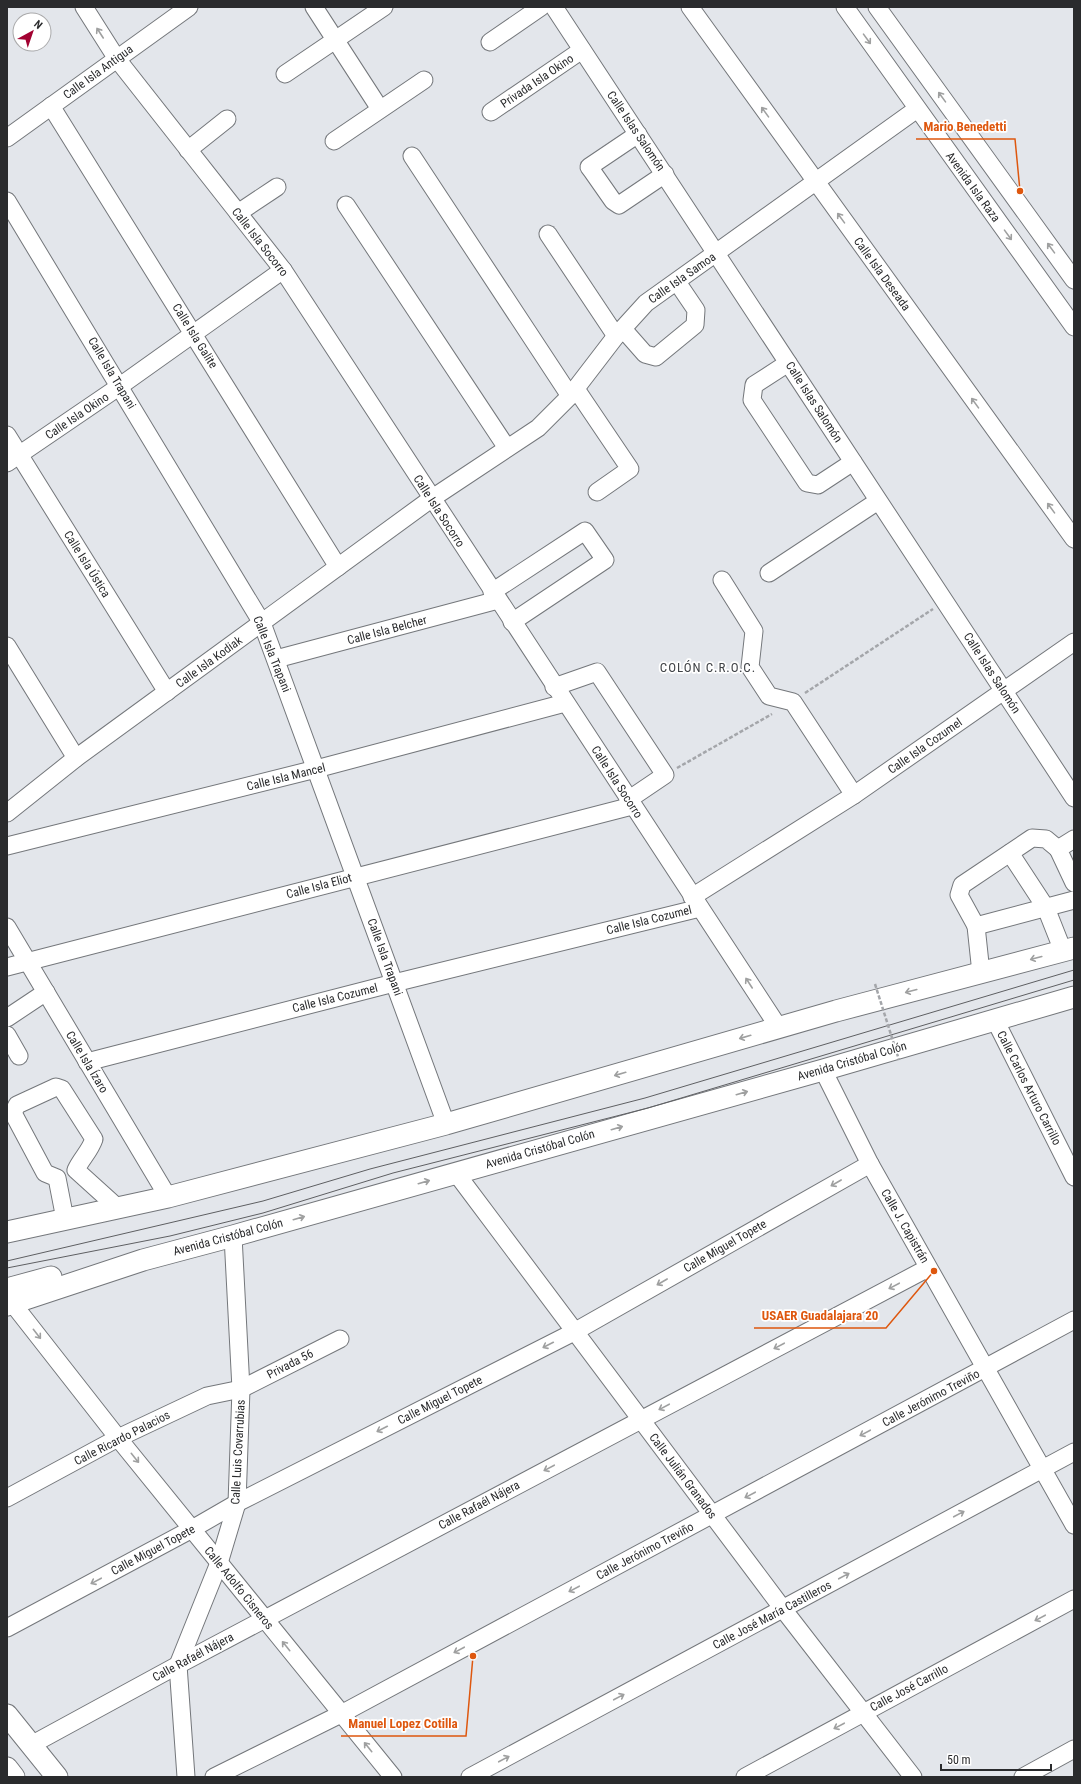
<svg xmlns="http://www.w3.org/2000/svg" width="1081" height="1784" viewBox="0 0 1081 1784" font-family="'Roboto Condensed',sans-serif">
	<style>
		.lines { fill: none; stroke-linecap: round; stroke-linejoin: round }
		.minor-casing { stroke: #74777b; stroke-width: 19 }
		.major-casing { stroke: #74777b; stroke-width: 23 }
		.path { stroke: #a4a6aa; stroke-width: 2.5; stroke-dasharray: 4 2; stroke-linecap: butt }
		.minor { stroke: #fff; stroke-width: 17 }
		.major { stroke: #fff; stroke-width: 21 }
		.tram { stroke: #5e5f62; stroke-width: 1 }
		.path-bridge { stroke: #a4a6aa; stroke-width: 2.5; stroke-dasharray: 4 2; stroke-linecap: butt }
		.oneway { stroke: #9fa0a0 }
		.labels { text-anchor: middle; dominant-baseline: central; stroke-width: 3.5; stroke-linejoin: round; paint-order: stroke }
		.street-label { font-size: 12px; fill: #2a2b2d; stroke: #fff }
		.neighbourhood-label { font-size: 13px; letter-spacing: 1px; fill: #404347; stroke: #fff }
		.leader { fill: none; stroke: #de570e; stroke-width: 1.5 }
		.callout-dot { fill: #de570e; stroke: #fff; stroke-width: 1.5 }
		.callout-label { font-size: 13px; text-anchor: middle; font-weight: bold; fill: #de570e; stroke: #fff; stroke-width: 3.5; stroke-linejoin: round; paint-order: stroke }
	</style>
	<rect width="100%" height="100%" fill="#e3e6eb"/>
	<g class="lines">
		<defs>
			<g id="minor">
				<polyline points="84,7 117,59 283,270 779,1028"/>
				<polyline points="314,7 380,109"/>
				<polyline points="554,7 1074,798"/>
				<polyline points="690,7 1074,539"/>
				<polyline points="845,7 1074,327"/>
				<polyline points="877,7 1074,280"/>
				<polyline points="490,42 541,7"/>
				<polyline points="285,74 384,7"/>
				<polyline points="51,106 338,567"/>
				<polyline points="491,112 582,50"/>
				<polyline points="638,134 589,167 592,171 613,201 619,205 665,174"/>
				<polyline points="7,138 189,7"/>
				<polyline points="334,141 424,80"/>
				<polyline points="188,150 227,119"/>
				<polyline points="412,156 570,396"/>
				<polyline points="7,201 262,623 446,1124"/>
				<polyline points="346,205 507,448"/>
				<polyline points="238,213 277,187"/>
				<polyline points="548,234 616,336"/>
				<polyline points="623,329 645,354 656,357 695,325 696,310 677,282"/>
				<polyline points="788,363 754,385 752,400 807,483 818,485 853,462"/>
				<polyline points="576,389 630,469 597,492"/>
				<polyline points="7,435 167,692"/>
				<polyline points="7,463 120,386 283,270"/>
				<polyline points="769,573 878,501"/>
				<polyline points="722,580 754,631 750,667 769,696 793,702 854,795"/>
				<polyline points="492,592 585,531 605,560 512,622"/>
				<polyline points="7,646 76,758"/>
				<polyline points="276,659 498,600"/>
				<polyline points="554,687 597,672 665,775 628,800"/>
				<polyline points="7,813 76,758 431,499 538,428 570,396 616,336 646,303 917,109"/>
				<polyline points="1074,839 1058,849 1074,883"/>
				<polyline points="7,846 316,769 565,703"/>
				<polyline points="1058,849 1046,839 1032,838 962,885 959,895 976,926 1074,900"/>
				<polyline points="1010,853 1046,908 1063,951"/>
				<polyline points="692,897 854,795 1074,642"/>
				<polyline points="976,926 981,973"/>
				<polyline points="7,927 168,1197"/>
				<polyline points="7,967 632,806"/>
				<polyline points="7,1018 46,992"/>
				<polyline points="995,1020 1074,1177"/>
				<polyline points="7,1035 19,1056"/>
				<polyline points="87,1062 394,983 700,908"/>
				<polyline points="823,1070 870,1164 1074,1525"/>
				<polyline points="456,1173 783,1609 913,1777"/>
				<path d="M65,1219L57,1178L45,1173L13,1113L17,1105L56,1087L62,1089L94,1139C90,1151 81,1159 76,1170L118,1208"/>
				<polyline points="7,1306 13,1304 118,1438 393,1777"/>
				<polyline points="7,1498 118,1438 207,1396 241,1389 340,1339"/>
				<polyline points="7,1628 192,1529 237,1503 574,1332 870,1164"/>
				<polyline points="31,1745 178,1665 928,1268"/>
				<polyline points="186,1777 178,1665 219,1563 237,1503 241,1389 233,1236"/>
				<polyline points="214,1777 341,1714 1074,1320"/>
				<polyline points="470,1777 1074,1452"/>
				<polyline points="745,1777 1074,1599"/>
				<polyline points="1023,1777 1074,1749"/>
			</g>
			<g id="major">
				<polyline points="7,1232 168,1197 446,1124 836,1011 1074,948"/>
				<polyline points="7,1289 51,1277"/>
				<polyline points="7,1305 143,1260 233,1236 823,1070 1074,997"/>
				<polyline points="7,1715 57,1777"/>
				<polyline points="7,1768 14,1777"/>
			</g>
		</defs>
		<use href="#minor" class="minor-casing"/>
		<use href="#major" class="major-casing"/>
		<g class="path">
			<polyline points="805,693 933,609"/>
			<polyline points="677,768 772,714"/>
		</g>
		<use href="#minor" class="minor"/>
		<use href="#major" class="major"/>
		<g class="tram">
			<polyline points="7,1261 263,1201 370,1169 645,1098 1074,970"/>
			<polyline points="7,1268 170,1236 263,1213 393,1173 648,1108 1074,980"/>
		</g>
		<polyline class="path-bridge" points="875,984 899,1060"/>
	</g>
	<defs><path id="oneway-shaft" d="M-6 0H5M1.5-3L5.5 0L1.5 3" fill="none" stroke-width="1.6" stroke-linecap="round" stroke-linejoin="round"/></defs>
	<g class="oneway">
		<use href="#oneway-shaft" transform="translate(100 33) rotate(-123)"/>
		<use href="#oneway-shaft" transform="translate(867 39) rotate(54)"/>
		<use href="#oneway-shaft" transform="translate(942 97) rotate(-126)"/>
		<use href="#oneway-shaft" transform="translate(765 112) rotate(-126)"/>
		<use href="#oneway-shaft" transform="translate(841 218) rotate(-126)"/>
		<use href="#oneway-shaft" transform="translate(1008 235) rotate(54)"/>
		<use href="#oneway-shaft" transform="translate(1051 248) rotate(-126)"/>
		<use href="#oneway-shaft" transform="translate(975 403) rotate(-126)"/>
		<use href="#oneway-shaft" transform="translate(1051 508) rotate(-126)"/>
		<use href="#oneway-shaft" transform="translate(1036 958) rotate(165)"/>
		<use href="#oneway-shaft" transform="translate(749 983) rotate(-123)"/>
		<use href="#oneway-shaft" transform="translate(911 991) rotate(165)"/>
		<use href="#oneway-shaft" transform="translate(745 1037) rotate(164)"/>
		<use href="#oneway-shaft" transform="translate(620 1074) rotate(164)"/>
		<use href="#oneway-shaft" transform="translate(742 1093) rotate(-16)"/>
		<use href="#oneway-shaft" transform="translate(617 1128) rotate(-16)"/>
		<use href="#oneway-shaft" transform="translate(424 1182) rotate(-16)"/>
		<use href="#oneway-shaft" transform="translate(836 1183) rotate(150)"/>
		<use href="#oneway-shaft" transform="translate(299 1218) rotate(-16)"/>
		<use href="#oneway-shaft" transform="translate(662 1282) rotate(150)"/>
		<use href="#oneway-shaft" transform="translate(894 1286) rotate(152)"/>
		<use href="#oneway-shaft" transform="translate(37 1334) rotate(52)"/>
		<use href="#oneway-shaft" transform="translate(548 1345) rotate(153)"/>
		<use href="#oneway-shaft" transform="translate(779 1346) rotate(152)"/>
		<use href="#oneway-shaft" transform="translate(664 1407) rotate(152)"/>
		<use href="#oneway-shaft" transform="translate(382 1429) rotate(153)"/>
		<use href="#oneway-shaft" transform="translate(865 1433) rotate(152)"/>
		<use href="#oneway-shaft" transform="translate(135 1458) rotate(51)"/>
		<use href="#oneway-shaft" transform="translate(549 1468) rotate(152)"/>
		<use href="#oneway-shaft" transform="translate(750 1495) rotate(152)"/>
		<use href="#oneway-shaft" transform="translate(959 1514) rotate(-28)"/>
		<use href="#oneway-shaft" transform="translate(844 1576) rotate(-28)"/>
		<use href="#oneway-shaft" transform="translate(96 1581) rotate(152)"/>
		<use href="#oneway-shaft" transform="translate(574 1589) rotate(152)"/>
		<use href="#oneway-shaft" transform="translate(1040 1618) rotate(152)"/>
		<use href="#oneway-shaft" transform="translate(286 1646) rotate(-129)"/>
		<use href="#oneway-shaft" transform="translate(459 1650) rotate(152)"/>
		<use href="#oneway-shaft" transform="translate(619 1697) rotate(-28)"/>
		<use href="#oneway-shaft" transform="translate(839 1726) rotate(152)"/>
		<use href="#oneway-shaft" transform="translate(368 1747) rotate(-129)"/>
		<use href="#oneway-shaft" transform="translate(504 1759) rotate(-28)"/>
	</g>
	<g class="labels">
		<g class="street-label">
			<text transform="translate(98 72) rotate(-36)">Calle Isla Antigua</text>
			<text transform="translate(537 81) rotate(-34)">Privada Isla Okino</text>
			<text transform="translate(636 131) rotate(56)">Calle Islas Salomón</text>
			<text transform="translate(973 187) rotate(54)">Avenida Isla Raza</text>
			<text transform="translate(260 242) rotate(52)">Calle Isla Socorro</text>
			<text transform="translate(882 274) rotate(54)">Calle Isla Deseada</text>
			<text transform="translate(682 278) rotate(-35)">Calle Isla Samoa</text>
			<text transform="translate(195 336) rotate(58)">Calle Isla Galite</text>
			<text transform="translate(112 373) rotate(59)">Calle Isla Trapani</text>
			<text transform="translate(814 402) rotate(57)">Calle Islas Salomón</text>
			<text transform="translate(77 416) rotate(-34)">Calle Isla Okino</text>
			<text transform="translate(439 511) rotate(57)">Calle Isla Socorro</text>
			<text transform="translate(87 564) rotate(58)">Calle Isla Ústica</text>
			<text transform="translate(387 630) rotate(-15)">Calle Isla Belcher</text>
			<text transform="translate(272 654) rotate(68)">Calle Isla Trapani</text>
			<text transform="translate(209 662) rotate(-36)">Calle Isla Kodiak</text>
			<text transform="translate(992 673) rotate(57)">Calle Islas Salomón</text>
			<text transform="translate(925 746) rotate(-35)">Calle Isla Cozumel</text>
			<text transform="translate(286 777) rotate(-14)">Calle Isla Mancel</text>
			<text transform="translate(617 782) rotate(57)">Calle Isla Socorro</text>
			<text transform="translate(319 886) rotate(-15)">Calle Isla Eliot</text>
			<text transform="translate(649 920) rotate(-14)">Calle Isla Cozumel</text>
			<text transform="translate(385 957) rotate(70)">Calle Isla Trapani</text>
			<text transform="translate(335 998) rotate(-14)">Calle Isla Cozumel</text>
			<text transform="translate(852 1061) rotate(-16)">Avenida Cristóbal Colón</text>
			<text transform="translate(87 1062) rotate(59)">Calle Isla Ízaro</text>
			<text transform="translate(1029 1088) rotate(63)">Calle Carlos Arturo Carrillo</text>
			<text transform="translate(540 1149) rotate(-16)">Avenida Cristóbal Colón</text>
			<text transform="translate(905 1226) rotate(60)">Calle J. Capistrán</text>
			<text transform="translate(228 1237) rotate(-15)">Avenida Cristóbal Colón</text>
			<text transform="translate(725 1246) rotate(-30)">Calle Miguel Topete</text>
			<text transform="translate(290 1364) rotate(-27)">Privada 56</text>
			<text transform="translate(931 1398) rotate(-28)">Calle Jerónimo Treviño</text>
			<text transform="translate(440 1400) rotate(-27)">Calle Miguel Topete</text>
			<text transform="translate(122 1438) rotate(-27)">Calle Ricardo Palacios</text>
			<text transform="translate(238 1452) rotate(-87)">Calle Luis Covarrubias</text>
			<text transform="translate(683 1476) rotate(53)">Calle Julián Granados</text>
			<text transform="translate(479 1505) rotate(-28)">Calle Rafaél Nájera</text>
			<text transform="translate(153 1550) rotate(-28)">Calle Miguel Topete</text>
			<text transform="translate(645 1551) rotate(-28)">Calle Jerónimo Treviño</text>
			<text transform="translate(239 1588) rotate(51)">Calle Adolfo Cisneros</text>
			<text transform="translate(772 1615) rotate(-28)">Calle José María Castilleros</text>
			<text transform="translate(193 1657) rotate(-28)">Calle Rafaél Nájera</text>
			<text transform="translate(909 1688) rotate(-28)">Calle José Carrillo</text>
		</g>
		<g class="neighbourhood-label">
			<text x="708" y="667">COLÓN C.R.O.C.</text>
		</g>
	</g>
	<path class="leader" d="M1020 191L1015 139H916M934 1271L886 1328H754M473 1656L466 1736H341"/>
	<g class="callout-dot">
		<circle cx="1020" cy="191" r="4"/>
		<circle cx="934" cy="1271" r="4"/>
		<circle cx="473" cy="1656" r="4"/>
	</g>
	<g class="callout-label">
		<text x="965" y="131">Mario Benedetti</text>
		<text x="820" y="1320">USAER Guadalajara 20</text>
		<text x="403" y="1728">Manuel Lopez Cotilla</text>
	</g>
	<rect width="1081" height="1784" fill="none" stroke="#2a2b2d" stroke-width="16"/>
	<g transform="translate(32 32) rotate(40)"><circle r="19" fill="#ffffff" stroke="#aaaaab"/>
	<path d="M0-3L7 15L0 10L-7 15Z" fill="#a20231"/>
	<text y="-6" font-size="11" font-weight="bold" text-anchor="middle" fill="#2a2b2d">N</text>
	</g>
	<path d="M941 1764v6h110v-6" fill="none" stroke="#2a2b2d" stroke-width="2"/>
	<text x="947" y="1764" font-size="12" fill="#2a2b2d" stroke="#ffffff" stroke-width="3" paint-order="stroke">50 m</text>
</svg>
